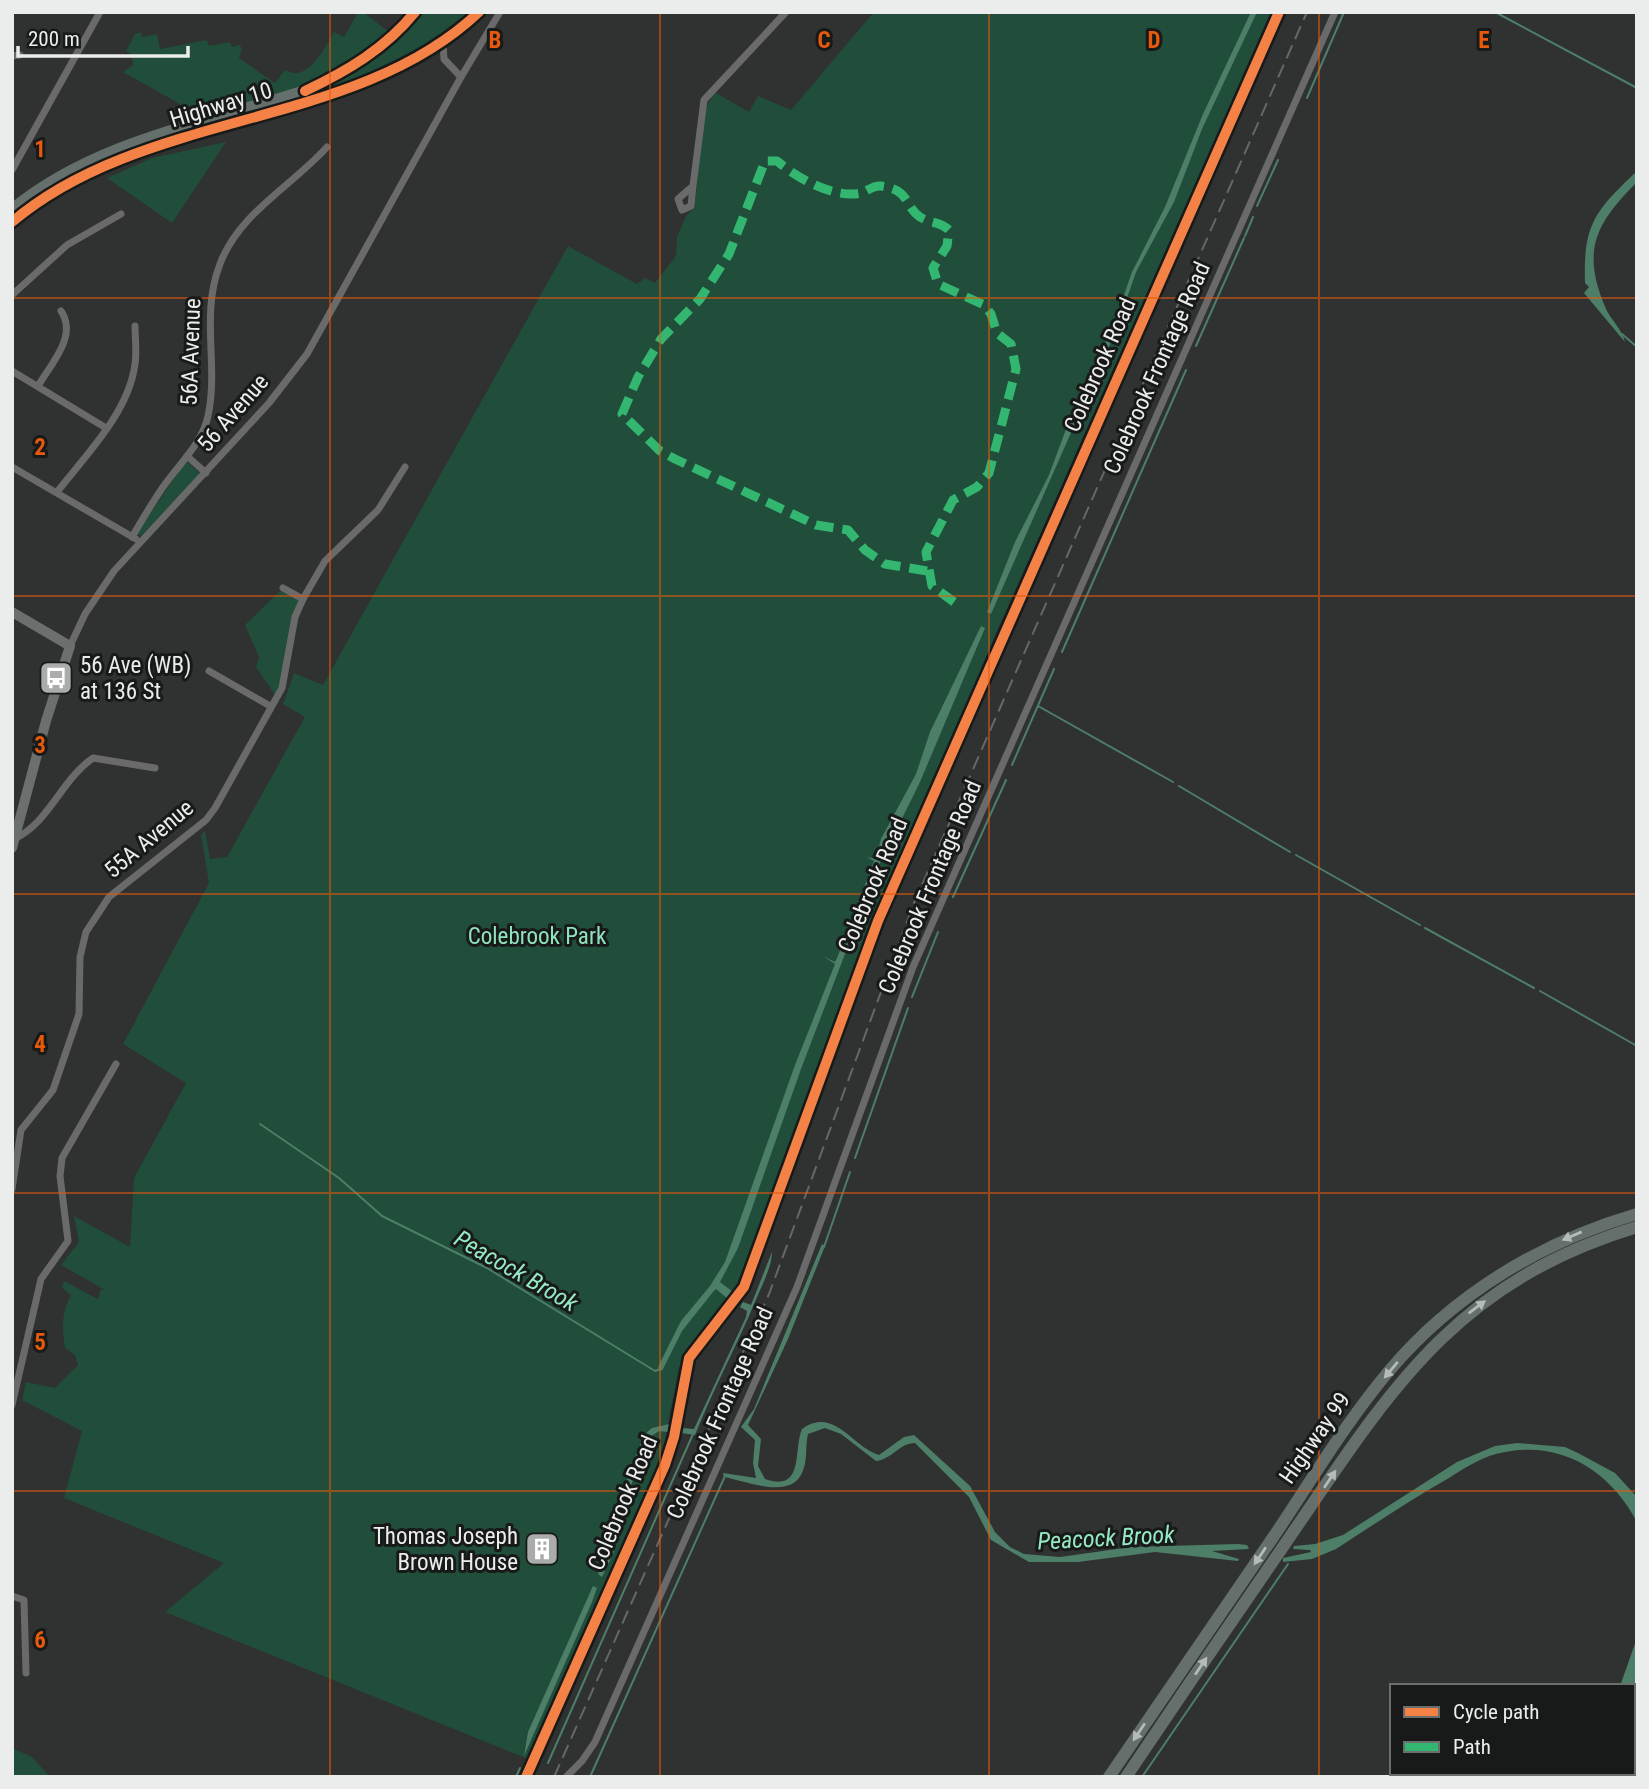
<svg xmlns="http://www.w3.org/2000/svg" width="1649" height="1789" viewBox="0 0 1649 1789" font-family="'Roboto Condensed',sans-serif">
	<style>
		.green { fill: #214d3b }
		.water { fill: #4d7e68 }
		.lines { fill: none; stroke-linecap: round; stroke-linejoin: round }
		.stream { stroke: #4d7e68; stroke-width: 2 }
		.street { stroke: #696a69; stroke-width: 7 }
		.secondary { stroke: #6b6f6d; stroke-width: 10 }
		.highway { stroke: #656f6b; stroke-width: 12 }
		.rail { stroke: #676767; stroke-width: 2; stroke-dasharray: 14 7; stroke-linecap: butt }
		.quiet { stroke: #33b770; stroke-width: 9; stroke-dasharray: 18 9; stroke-linecap: butt }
		.cycleway-casing { stroke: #181a19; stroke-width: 15 }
		.cycleway { stroke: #f48246; stroke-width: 10 }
		.oneway { fill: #b5bbb8 }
		.grid { fill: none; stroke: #e8590c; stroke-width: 2; stroke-opacity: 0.55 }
		.labels { text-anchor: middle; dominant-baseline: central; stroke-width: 6; stroke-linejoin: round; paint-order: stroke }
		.street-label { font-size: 23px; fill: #ebedec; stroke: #181a19 }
		.poi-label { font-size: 23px; fill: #ebedec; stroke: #181a19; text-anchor: start }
		.park-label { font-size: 23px; fill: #8fe4bd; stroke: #181a19 }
		.water-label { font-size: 24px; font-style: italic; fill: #95eac3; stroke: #181a19 }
		.grid-label { font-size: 23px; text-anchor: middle; font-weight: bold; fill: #e8590c; stroke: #181a19; stroke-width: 6; stroke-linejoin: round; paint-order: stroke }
	</style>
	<rect width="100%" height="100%" fill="#303131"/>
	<g class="green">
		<path d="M354,12H363L389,32C340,81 267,97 203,117L123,72L133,65L131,54L126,51L135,34L141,32L142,37L157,34L160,49L207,40L209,46L230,42L232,47L240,45L242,50L239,58L275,83L285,70C307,83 323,51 334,32L344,37L357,14Z"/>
		<polygon points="419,12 469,12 433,42 374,72 291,101 309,94"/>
		<path d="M874,12H1272L997,631L848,985L737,1288L691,1345L679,1367L662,1454L528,1759L165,1612L224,1563L64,1498L82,1431L22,1400L26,1382L55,1388L78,1365L75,1355L65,1348C62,1329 61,1313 71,1295L62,1288L64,1281L98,1299L101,1289L107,1291L61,1265L79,1242L74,1216L130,1247L134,1178L186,1083L123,1044L209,883L201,835L205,831L210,859L227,857L305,717L283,704L294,673L323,685L568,246L637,284L645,278L655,283L676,256L677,237L686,216L694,208C701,182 695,108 716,93L749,112L758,96L791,110Z"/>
		<polygon points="226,142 172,223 107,178 152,158"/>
		<polygon points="186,461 200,473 141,536 137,533"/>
		<polygon points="280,591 302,598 279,687 275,695 256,667 259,657 245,625"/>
		<polygon points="12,1748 32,1757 50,1777 12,1777"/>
	</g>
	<g class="water">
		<polygon points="1251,12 1257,12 1202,129 1174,202 1136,272 1115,333 991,614 987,612 1015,542 1049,475 1075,405 1113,327 1132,272 1165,207 1203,114"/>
		<path d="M1637,171V182C1595,224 1581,251 1606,309C1611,320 1622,329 1625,342L1584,293L1589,287L1585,283C1583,224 1595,211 1637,171Z"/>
		<polygon points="981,626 985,628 920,782 879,865 801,1069 738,1248 720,1282 733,1292 728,1299 716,1289 713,1292 682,1331 662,1371 658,1367 681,1321 710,1286 725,1262 795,1065 835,964 823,956 835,962 837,958 874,861 867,857 876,859 881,839 916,774 930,732"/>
		<path d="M822,1244L825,1246L788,1339L748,1425L761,1439L758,1466L765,1479C805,1493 793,1449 802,1429C834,1406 852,1447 879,1455L904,1437L914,1435L970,1486L995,1532L1010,1547L1024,1554L1060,1557L1131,1547L1238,1544L1247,1545L1249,1549L1212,1551L1239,1559L1238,1561L1155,1552L1078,1562H1029L991,1540L969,1497L915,1443C899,1443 893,1459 876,1461L841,1434L825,1428L808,1434C805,1446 808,1461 802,1473C790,1500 746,1481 724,1477L723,1473L756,1478L753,1463L755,1440L741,1427L754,1409Z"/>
		<path d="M772,1252C772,1267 761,1287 755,1302C736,1347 713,1390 695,1435L681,1433L682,1428L694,1429L746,1317L747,1311L740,1307L743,1302L751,1305Z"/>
		<polygon points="669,1424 668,1432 659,1431 650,1437 620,1513 614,1552 602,1577 598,1574 607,1554 604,1550 608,1547 618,1503 644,1435 652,1428"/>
		<path d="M1517,1443L1565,1447L1578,1453L1615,1473L1637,1497V1522C1609,1469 1558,1438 1496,1454C1480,1458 1463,1469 1449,1478C1410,1500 1373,1525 1336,1549L1312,1559L1283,1562V1558L1311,1552L1310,1550L1293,1549L1294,1546L1315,1544L1343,1535L1457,1462L1495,1446Z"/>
		<polygon points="593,1586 597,1588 592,1602 524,1756 528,1732"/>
		<polygon points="1637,1638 1637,1777 1610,1777 1609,1773 1633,1773 1633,1686 1620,1686"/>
	</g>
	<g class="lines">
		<g class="stream">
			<polyline points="1495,12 1637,88"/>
			<polyline points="1307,98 1344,12"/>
			<polyline points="1257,206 1278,160"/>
			<polyline points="1245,236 1253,217"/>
			<polyline points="1622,334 1637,347"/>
			<polyline points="1196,346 1244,238"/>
			<polyline points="1062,652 1186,370"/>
			<polyline points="1038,706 1173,782"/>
			<polyline points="1012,765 1054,669"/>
			<polyline points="1179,786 1290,852"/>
			<polyline points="1296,855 1420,925"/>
			<polyline points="953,897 1006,780"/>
			<polyline points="1425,928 1534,988"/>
			<polyline points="1540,991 1637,1046"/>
			<polyline points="912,997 938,932"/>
			<polyline points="260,1124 339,1178 382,1216 487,1268 655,1371 660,1369"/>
			<polyline points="855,1158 908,1008"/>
			<polyline points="824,1247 850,1172"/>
			<polyline points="548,1763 693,1434"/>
			<polyline points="516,1777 520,1768"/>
			<polyline points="590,1777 725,1476"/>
			<polyline points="1142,1777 1288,1564"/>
		</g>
		<g class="street">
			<polyline points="443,42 444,59 461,77"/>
			<polyline points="12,56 20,55"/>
			<polyline points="12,170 100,12"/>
			<polyline points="693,186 691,206 682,210 678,199 693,186 704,100 786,12"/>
			<polyline points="12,295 67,245 121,214"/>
			<polyline points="12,371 106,428"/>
			<path d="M38,386C51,364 78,336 61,311"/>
			<polyline points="187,456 206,473"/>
			<polyline points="12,467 136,539"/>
			<path d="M57,492C86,455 129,412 135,364C137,352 135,338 135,326"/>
			<path d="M132,537C142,520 152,503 163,487C179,464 202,444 208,416C219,365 200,315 220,264C239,213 292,186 327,147"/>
			<polyline points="283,588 303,599"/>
			<polyline points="70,646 85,614 114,571 269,403 307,354 461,77 500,12"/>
			<polyline points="209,671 270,706"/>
			<path d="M14,839C49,823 61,780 93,758L155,768"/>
			<polyline points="12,1189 21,1130 53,1090 79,1014 80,957 86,932 109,897 206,820 215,808 282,688 295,617 303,599 325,561 378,510 405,467"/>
			<polyline points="12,1405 41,1279 68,1241 60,1176 62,1158 116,1064"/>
			<polyline points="12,1596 24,1600 26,1673"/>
			<polyline points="566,1777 582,1761 595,1742 797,1287 913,967 1335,12"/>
		</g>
		<g class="secondary">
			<polyline points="12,612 70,646 46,721 12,848"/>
			<polyline points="526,1777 665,1465 674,1437 689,1358 744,1287 878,921 1279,12"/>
		</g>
		<g class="highway">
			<path d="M12,210C94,142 206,123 305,91C347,71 385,49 415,12"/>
			<path d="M12,222C145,109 355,130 479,12"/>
			<path d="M1109,1777C1164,1696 1219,1616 1274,1536C1311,1481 1346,1422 1389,1371C1454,1294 1541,1242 1637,1214"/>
			<path d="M1126,1777C1179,1698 1233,1619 1287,1541C1389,1392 1453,1283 1637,1227"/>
		</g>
		<polyline class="rail" points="554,1777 769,1294 914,903 1307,12"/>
		<path class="quiet" d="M927,571L885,564L865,550L848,530L816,525L675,459L660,451L622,414L638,377L661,339L700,299L729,254L765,161H777C797,178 834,199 861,193C868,191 873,185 881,186C911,190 903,205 920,217C931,224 940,221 949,230L947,246L933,268L938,284L984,305L991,314L997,333L1011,344L1016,369L989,473L977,487L953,500L926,552L932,586L954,602"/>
		<defs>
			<g id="cycleway">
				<path d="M305,91C347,71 385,49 415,12"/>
				<path d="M12,222C145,109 355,130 479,12"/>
				<polyline points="526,1777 665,1465 674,1437 689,1358 744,1287 878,921 1279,12"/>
			</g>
		</defs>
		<use href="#cycleway" class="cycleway-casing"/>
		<use href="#cycleway" class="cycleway"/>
	</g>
	<defs><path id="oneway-solid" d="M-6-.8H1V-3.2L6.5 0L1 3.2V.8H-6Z" transform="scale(1.75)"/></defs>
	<g class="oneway">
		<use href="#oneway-solid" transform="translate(1572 1236) rotate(157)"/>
		<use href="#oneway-solid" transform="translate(1477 1307) rotate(-37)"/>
		<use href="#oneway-solid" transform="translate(1391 1370) rotate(130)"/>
		<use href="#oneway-solid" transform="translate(1330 1479) rotate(-56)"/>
		<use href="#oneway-solid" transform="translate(1260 1556) rotate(124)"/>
		<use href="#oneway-solid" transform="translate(1201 1666) rotate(-56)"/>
		<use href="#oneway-solid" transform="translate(1139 1732) rotate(124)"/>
	</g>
	<path class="grid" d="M330,12V1777M660,12V1777M989,12V1777M1319,12V1777M12,298H1637M12,596H1637M12,894H1637M12,1193H1637M12,1491H1637"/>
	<defs>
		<symbol id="bus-square" viewBox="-11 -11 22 22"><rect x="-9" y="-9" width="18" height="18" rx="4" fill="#aaabab" stroke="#181a19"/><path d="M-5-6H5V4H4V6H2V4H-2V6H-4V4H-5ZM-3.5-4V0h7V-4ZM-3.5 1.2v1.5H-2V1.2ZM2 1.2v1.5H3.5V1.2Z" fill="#fff"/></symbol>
		<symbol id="building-square" viewBox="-11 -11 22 22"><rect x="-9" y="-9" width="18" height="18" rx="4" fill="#aaabab" stroke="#181a19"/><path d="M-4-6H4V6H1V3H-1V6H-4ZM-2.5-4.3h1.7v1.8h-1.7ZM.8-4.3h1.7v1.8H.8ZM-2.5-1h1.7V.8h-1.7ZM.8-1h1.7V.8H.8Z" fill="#fff"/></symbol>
	</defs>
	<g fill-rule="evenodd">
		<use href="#bus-square" x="37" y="659" width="38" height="38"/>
		<use href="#building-square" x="523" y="1530" width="38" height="38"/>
	</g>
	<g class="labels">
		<g class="street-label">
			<text transform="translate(221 105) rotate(-17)">Highway 10</text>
			<text transform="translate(191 352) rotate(-88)">56A Avenue</text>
			<text transform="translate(1100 365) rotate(-66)">Colebrook Road</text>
			<text transform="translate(1157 368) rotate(-66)">Colebrook Frontage Road</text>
			<text transform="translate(233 413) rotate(-49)">56 Avenue</text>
			<text transform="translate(149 839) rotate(-40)">55A Avenue</text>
			<text transform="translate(873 885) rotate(-67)">Colebrook Road</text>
			<text transform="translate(930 887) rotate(-67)">Colebrook Frontage Road</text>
			<text transform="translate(720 1413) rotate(-66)">Colebrook Frontage Road</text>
			<text transform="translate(1315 1438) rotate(-55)">Highway 99</text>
			<text transform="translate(623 1503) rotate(-67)">Colebrook Road</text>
		</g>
		<g class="poi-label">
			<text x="80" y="665">56 Ave (WB)<tspan x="80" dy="26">at 136 St</tspan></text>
			<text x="518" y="1536" text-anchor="end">Thomas Joseph<tspan x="518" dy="26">Brown House</tspan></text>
		</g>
		<g class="park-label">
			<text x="537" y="936">Colebrook Park</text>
		</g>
		<g class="water-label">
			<text transform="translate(516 1271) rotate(30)">Peacock Brook</text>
			<text transform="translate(1106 1538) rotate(-3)">Peacock Brook</text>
		</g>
	</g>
	<g class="grid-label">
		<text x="495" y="48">B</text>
		<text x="824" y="48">C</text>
		<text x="1154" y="48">D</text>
		<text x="1484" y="48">E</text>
		<text x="40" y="157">1</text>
		<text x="40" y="455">2</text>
		<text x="40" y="753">3</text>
		<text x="40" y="1052">4</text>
		<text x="40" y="1350">5</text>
		<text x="40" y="1648">6</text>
	</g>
	<rect width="1649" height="1789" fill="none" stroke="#ebedec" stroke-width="28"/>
	<rect x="1390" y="1684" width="245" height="91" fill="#181a19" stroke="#6c6e6d" stroke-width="2"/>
	<rect x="1404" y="1707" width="35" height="10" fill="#f48246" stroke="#6c6e6d" stroke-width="2"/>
	<text x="1453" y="1719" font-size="21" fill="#ebedec">Cycle path</text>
	<rect x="1404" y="1742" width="35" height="10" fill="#33b770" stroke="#6c6e6d" stroke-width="2"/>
	<text x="1453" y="1754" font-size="21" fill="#ebedec">Path</text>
	<path d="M18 46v10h170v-10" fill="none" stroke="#ebedec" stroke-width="3.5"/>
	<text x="28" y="46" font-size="21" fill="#ebedec" stroke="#181a19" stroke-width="5" paint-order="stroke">200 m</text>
</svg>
